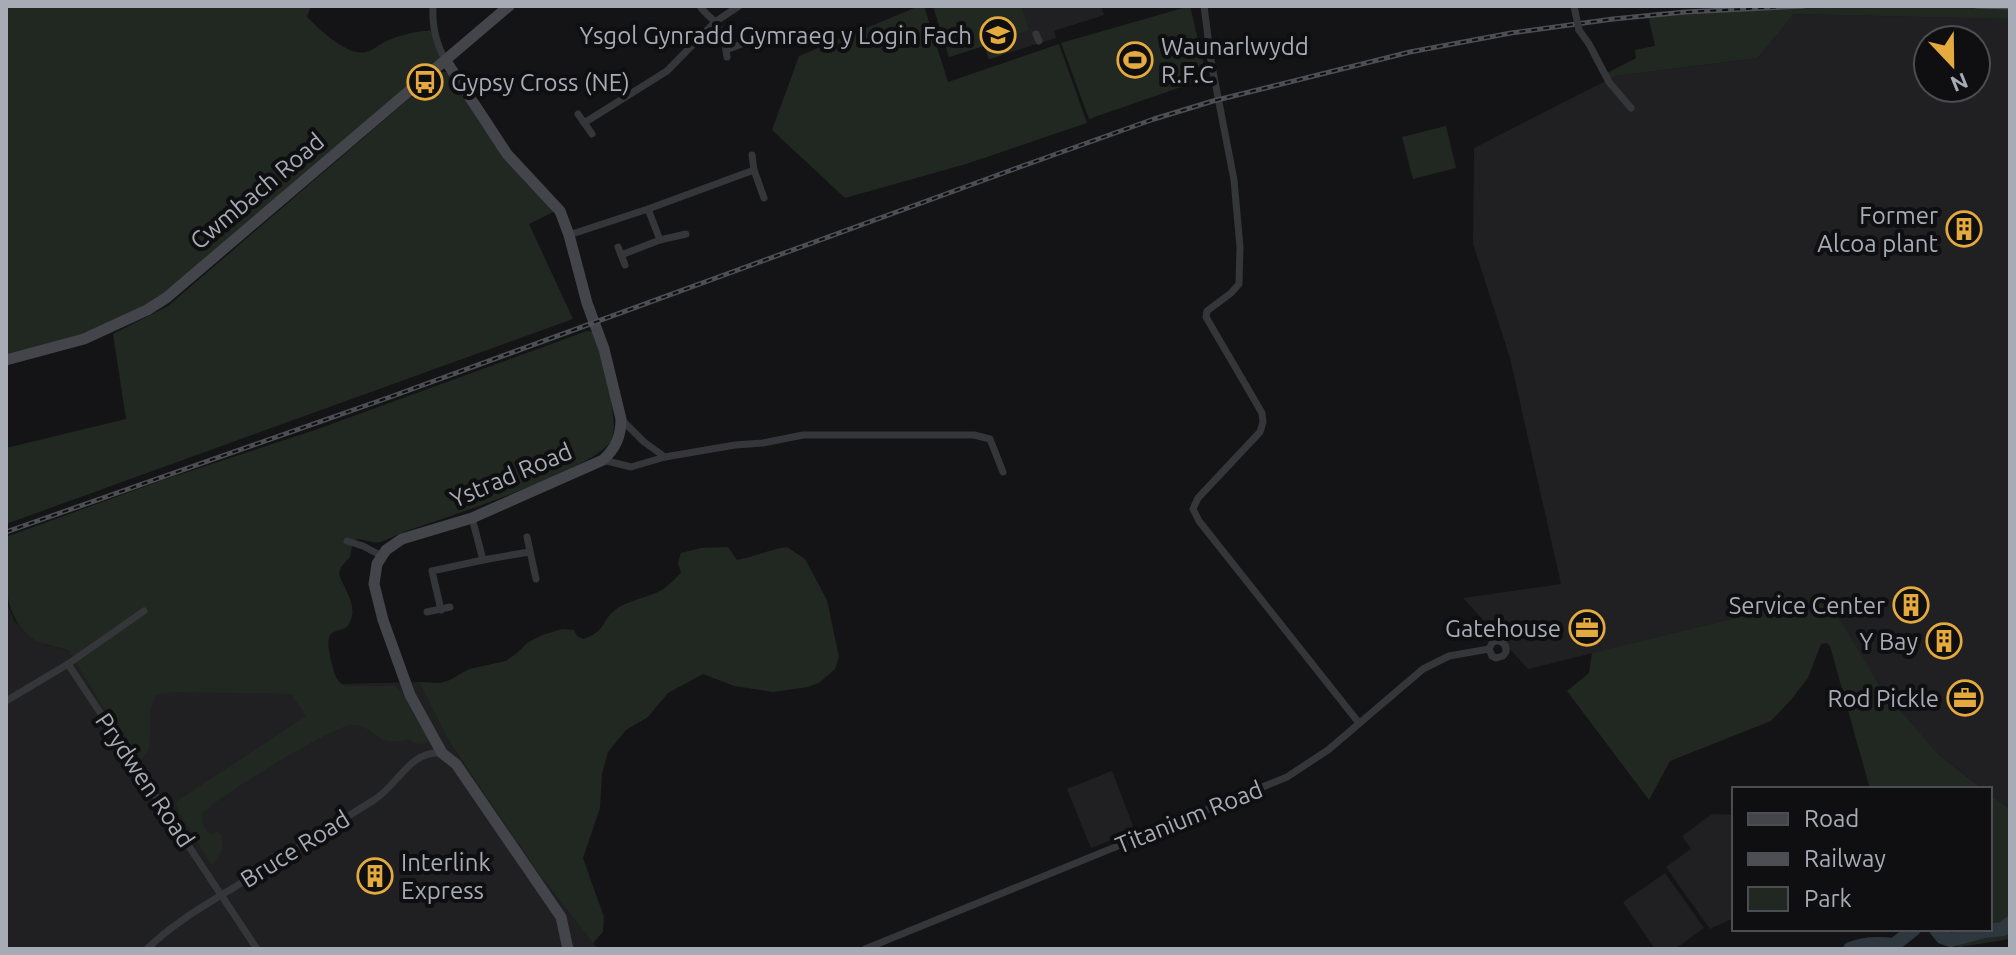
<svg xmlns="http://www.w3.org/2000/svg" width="2016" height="955" viewBox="0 0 2016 955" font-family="Ubuntu,sans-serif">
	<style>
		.built { fill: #202023; fill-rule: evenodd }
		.green { fill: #202821 }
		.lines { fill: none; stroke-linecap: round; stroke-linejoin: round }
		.river { stroke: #2e373d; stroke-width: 14 }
		.street { stroke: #35363a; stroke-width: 7 }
		.secondary { stroke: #43454a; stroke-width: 11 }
		.rail-casing { stroke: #4c4e53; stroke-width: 5 }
		.rail { stroke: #0f0f11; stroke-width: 2; stroke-dasharray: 6; stroke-linecap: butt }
		.street-bridge { stroke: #35363a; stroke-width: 7 }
		.labels { text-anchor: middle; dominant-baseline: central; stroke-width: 8; stroke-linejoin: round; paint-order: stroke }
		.poi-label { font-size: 24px; fill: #a7abb5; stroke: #0f0f11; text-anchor: end }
		.street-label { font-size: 24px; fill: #a7abb5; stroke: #0f0f11 }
	</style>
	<rect width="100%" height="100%" fill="#141416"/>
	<g class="built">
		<polygon points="933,6 1101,6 1104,15 1054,31 1056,38 989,59 984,46 949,57"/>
		<path d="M1794,14L2010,19V809L1990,794V789H1983L1940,756L1879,687L1826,596L1528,669L1463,598L1561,584L1510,358L1473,244L1474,148L1615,76L1758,58ZM1928,40H1976V88H1928Z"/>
		<polygon points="6,602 15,622 46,645 68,650 337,684 419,682 448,740 539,874 598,949 6,949"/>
		<polygon points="1112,771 1135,831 1091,848 1067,789"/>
		<polygon points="1712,814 1734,815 1734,918 1710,929 1666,867 1691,849 1682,836"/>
		<polygon points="1665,873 1704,928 1675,949 1655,949 1623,902"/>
	</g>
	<g class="green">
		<path d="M6,6H311L307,17C319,29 348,57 366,52C372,51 378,45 383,43C399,34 415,32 433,30L441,58L164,294L147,306L83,336L6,356Z"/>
		<polygon points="919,6 924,6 948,82 1059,44 1087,123 966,164 845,198 772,130 799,56"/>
		<polygon points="933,6 1021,6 1029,30 999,40 1003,55 989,59 984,46 949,57"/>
		<polygon points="1190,6 1207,78 1089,119 1061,43"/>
		<polygon points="1793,6 1997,6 2010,7 2010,19 1794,14 1758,58 1615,76 1611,79 1607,73 1636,58 1635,50 1655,46 1648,15"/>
		<polygon points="440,72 449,72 557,210 529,224 573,319 6,524 6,448 126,419 113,334 168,306"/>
		<polygon points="1446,126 1456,168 1413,179 1402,137"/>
		<path d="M587,331L594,332L596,338C601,359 621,423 611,441C594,470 441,519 404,532C396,535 389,539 381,542C372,544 365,539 357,539L353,541L350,557L341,567L339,574C344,589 358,605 350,622C346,632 336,628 330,635C325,641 333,670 336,677C339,683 341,683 346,686H394L401,691L414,716L427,735L428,741C421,747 416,743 409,739C373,749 379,726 352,725C335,724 217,798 202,813C201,821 205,830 211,835L217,831L221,835L223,848L213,865L211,864L180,814L176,803L180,799L306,716L291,694L174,692L157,695C141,714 161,750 138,761L135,759L68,650C58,647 47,646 37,641C0,619 6,576 6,537L163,480L315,430Z"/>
		<path d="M728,547L737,560C754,557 770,549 787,547L805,559L827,600L839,657L835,669L819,683L808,687L773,692L734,686L703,674L668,693L648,717L626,730L608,752L602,774L600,808L583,858L604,917L603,932L593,943L539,874L448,740L419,682L440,683L450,680L469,669L506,661L517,653L527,643L542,635L562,629L574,630L577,636L583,639C607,631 600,622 615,610C628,600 647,598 662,590C669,585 675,579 681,573L678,563L681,553L701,548Z"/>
		<polygon points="1826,596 1880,687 1940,756 1983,789 1870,789 1830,646 1827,643 1821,644 1808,678 1791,700 1771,721 1670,761 1649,800 1567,691 1589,673 1592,653"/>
		<polygon points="1990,794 2010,809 2010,939 1960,947 1940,943 1928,931 1919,931 1912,937 1910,929 1990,929"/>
	</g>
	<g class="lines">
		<g class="river">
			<polyline points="1936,929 1942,937 1951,940 1984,931 2003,929 2010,923"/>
			<path d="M1850,949C1864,943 1879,943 1894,945L1914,929"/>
		</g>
		<g class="street">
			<path d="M433,6C432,25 436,44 446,61"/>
			<path d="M700,6C704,13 710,16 715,22C722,31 726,46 727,57"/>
			<polyline points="1204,6 1211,61 1234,180 1240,247 1239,284 1231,293 1207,311 1206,317 1262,413 1263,422 1260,432 1198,498 1193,509 1199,521 1359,723"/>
			<polyline points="1579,30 1589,44 1609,82 1631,108"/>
			<polyline points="1036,34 1039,41"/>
			<polyline points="726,50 752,40"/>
			<polyline points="578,114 592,134"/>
			<polyline points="584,123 667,71 715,22 739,6"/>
			<polyline points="752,155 754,170 764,198"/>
			<polyline points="648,209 660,240"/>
			<polyline points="569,235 648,209 754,170"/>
			<polyline points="618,247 625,265"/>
			<polyline points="621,255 660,240 686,234"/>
			<polyline points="621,419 644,442 665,457"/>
			<polyline points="603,460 631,467 665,457 735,445 763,443 803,435 974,435 990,439 1003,472"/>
			<polyline points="527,537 536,579"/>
			<polyline points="347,541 363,546 382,556"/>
			<polyline points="483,560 529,552"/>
			<polyline points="441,610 432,571 483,560 472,518"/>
			<polyline points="427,612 450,607"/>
			<polyline points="68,664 257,949"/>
			<polyline points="6,701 68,664 144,611"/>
			<path d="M147,949C173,923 207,904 238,885C283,857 329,828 374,800C398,785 410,750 442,753"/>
			<path d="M865,949L1287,777L1328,750L1423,669L1449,656L1489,649L1492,643C1499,638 1507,643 1506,652L1503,656L1496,658L1492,656L1489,649"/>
		</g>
		<g class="secondary">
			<path d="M446,61L507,154L560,211L569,235L587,303L604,349L621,419C621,436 616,448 603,460L472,518L402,539L386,550L382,556L377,564L374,584L383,620L410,695L442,753L456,764L561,917L568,949"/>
			<polyline points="6,360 84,339 147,310 166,298 509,6"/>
		</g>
		<defs>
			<g id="rail">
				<polyline points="1977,6 2010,7"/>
				<polyline points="6,532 393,396 1017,168 1154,119 1213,101 1410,52 1511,33 1613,19 1685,12 1804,6"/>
			</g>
		</defs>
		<use href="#rail" class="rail-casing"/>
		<use href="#rail" class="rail"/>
		<polyline class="street-bridge" points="1574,6 1579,30"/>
	</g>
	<defs>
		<symbol id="school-ring" viewBox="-11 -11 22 22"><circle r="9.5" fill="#0f0f11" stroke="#e5aa3d" stroke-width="1.5"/><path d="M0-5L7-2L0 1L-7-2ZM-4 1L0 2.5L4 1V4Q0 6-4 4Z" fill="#e5aa3d"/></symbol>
		<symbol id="stadium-ring" viewBox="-11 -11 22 22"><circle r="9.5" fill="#0f0f11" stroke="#e5aa3d" stroke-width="1.5"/><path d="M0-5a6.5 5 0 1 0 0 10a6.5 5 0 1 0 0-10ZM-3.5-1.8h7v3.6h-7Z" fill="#e5aa3d"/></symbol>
		<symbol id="bus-ring" viewBox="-11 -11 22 22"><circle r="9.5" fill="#0f0f11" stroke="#e5aa3d" stroke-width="1.5"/><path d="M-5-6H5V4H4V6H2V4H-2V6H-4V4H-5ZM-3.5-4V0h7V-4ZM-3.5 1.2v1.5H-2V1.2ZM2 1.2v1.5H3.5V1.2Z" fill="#e5aa3d"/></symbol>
		<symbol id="building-ring" viewBox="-11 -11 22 22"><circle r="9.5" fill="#0f0f11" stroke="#e5aa3d" stroke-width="1.5"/><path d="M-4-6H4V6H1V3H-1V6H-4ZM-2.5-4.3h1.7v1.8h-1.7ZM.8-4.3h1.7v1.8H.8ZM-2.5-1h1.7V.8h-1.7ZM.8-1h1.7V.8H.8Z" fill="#e5aa3d"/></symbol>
		<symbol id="office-ring" viewBox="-11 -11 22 22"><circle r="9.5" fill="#0f0f11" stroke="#e5aa3d" stroke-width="1.5"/><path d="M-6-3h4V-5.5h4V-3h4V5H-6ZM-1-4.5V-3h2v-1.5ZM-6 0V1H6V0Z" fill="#e5aa3d"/></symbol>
	</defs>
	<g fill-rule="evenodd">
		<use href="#school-ring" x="978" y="15" width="40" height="40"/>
		<use href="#stadium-ring" x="1115" y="40" width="40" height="40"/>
		<use href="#bus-ring" x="405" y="62" width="40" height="40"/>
		<use href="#building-ring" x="1944" y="209" width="40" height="40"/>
		<use href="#building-ring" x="1891" y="585" width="40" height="40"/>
		<use href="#office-ring" x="1567" y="608" width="40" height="40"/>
		<use href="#building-ring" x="1924" y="621" width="40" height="40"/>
		<use href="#office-ring" x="1945" y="678" width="40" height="40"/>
		<use href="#building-ring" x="355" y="856" width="40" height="40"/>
	</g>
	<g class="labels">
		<g class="poi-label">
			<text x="972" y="35">Ysgol Gynradd Gymraeg y Login Fach</text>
			<text x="1161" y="46" text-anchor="start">Waunarlwydd<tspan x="1161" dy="28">R.F.C</tspan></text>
			<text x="451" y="82" text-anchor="start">Gypsy Cross (NE)</text>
			<text x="1938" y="215">Former<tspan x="1938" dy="28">Alcoa plant</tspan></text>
			<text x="1885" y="605">Service Center</text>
			<text x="1561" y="628">Gatehouse</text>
			<text x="1918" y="641">Y Bay</text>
			<text x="1939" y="698">Rod Pickle</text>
			<text x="401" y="862" text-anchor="start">Interlink<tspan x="401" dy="28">Express</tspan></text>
		</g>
		<g class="street-label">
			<text transform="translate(257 191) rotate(-40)">Cwmbach Road</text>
			<text transform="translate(511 475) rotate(-23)">Ystrad Road</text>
			<text transform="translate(145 780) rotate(56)">Prydwen Road</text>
			<text transform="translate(1189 817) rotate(-22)">Titanium Road</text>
			<text transform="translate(295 849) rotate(-32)">Bruce Road</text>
		</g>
	</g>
	<rect width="2016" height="955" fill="none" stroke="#a7abb5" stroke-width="16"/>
	<rect x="1732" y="787" width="260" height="144" fill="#0f0f11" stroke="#4c4d53" stroke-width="2"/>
	<rect x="1748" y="813" width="40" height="12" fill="#43454a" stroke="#4c4d53" stroke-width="2"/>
	<text x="1804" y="827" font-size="24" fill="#a7abb5">Road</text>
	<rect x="1748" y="853" width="40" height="12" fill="#4c4e53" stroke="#4c4d53" stroke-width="2"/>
	<text x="1804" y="867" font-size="24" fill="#a7abb5">Railway</text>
	<rect x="1748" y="887" width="40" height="24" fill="#202821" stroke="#4c4d53" stroke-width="2"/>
	<text x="1804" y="907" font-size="24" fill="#a7abb5">Park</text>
	<g transform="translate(1952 64) rotate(158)"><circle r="38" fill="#0f0f11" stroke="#4c4d53" stroke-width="2"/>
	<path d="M0-6L14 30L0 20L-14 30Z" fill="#e5aa3d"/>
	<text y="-12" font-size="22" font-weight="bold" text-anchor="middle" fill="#a7abb5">N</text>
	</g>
</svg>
